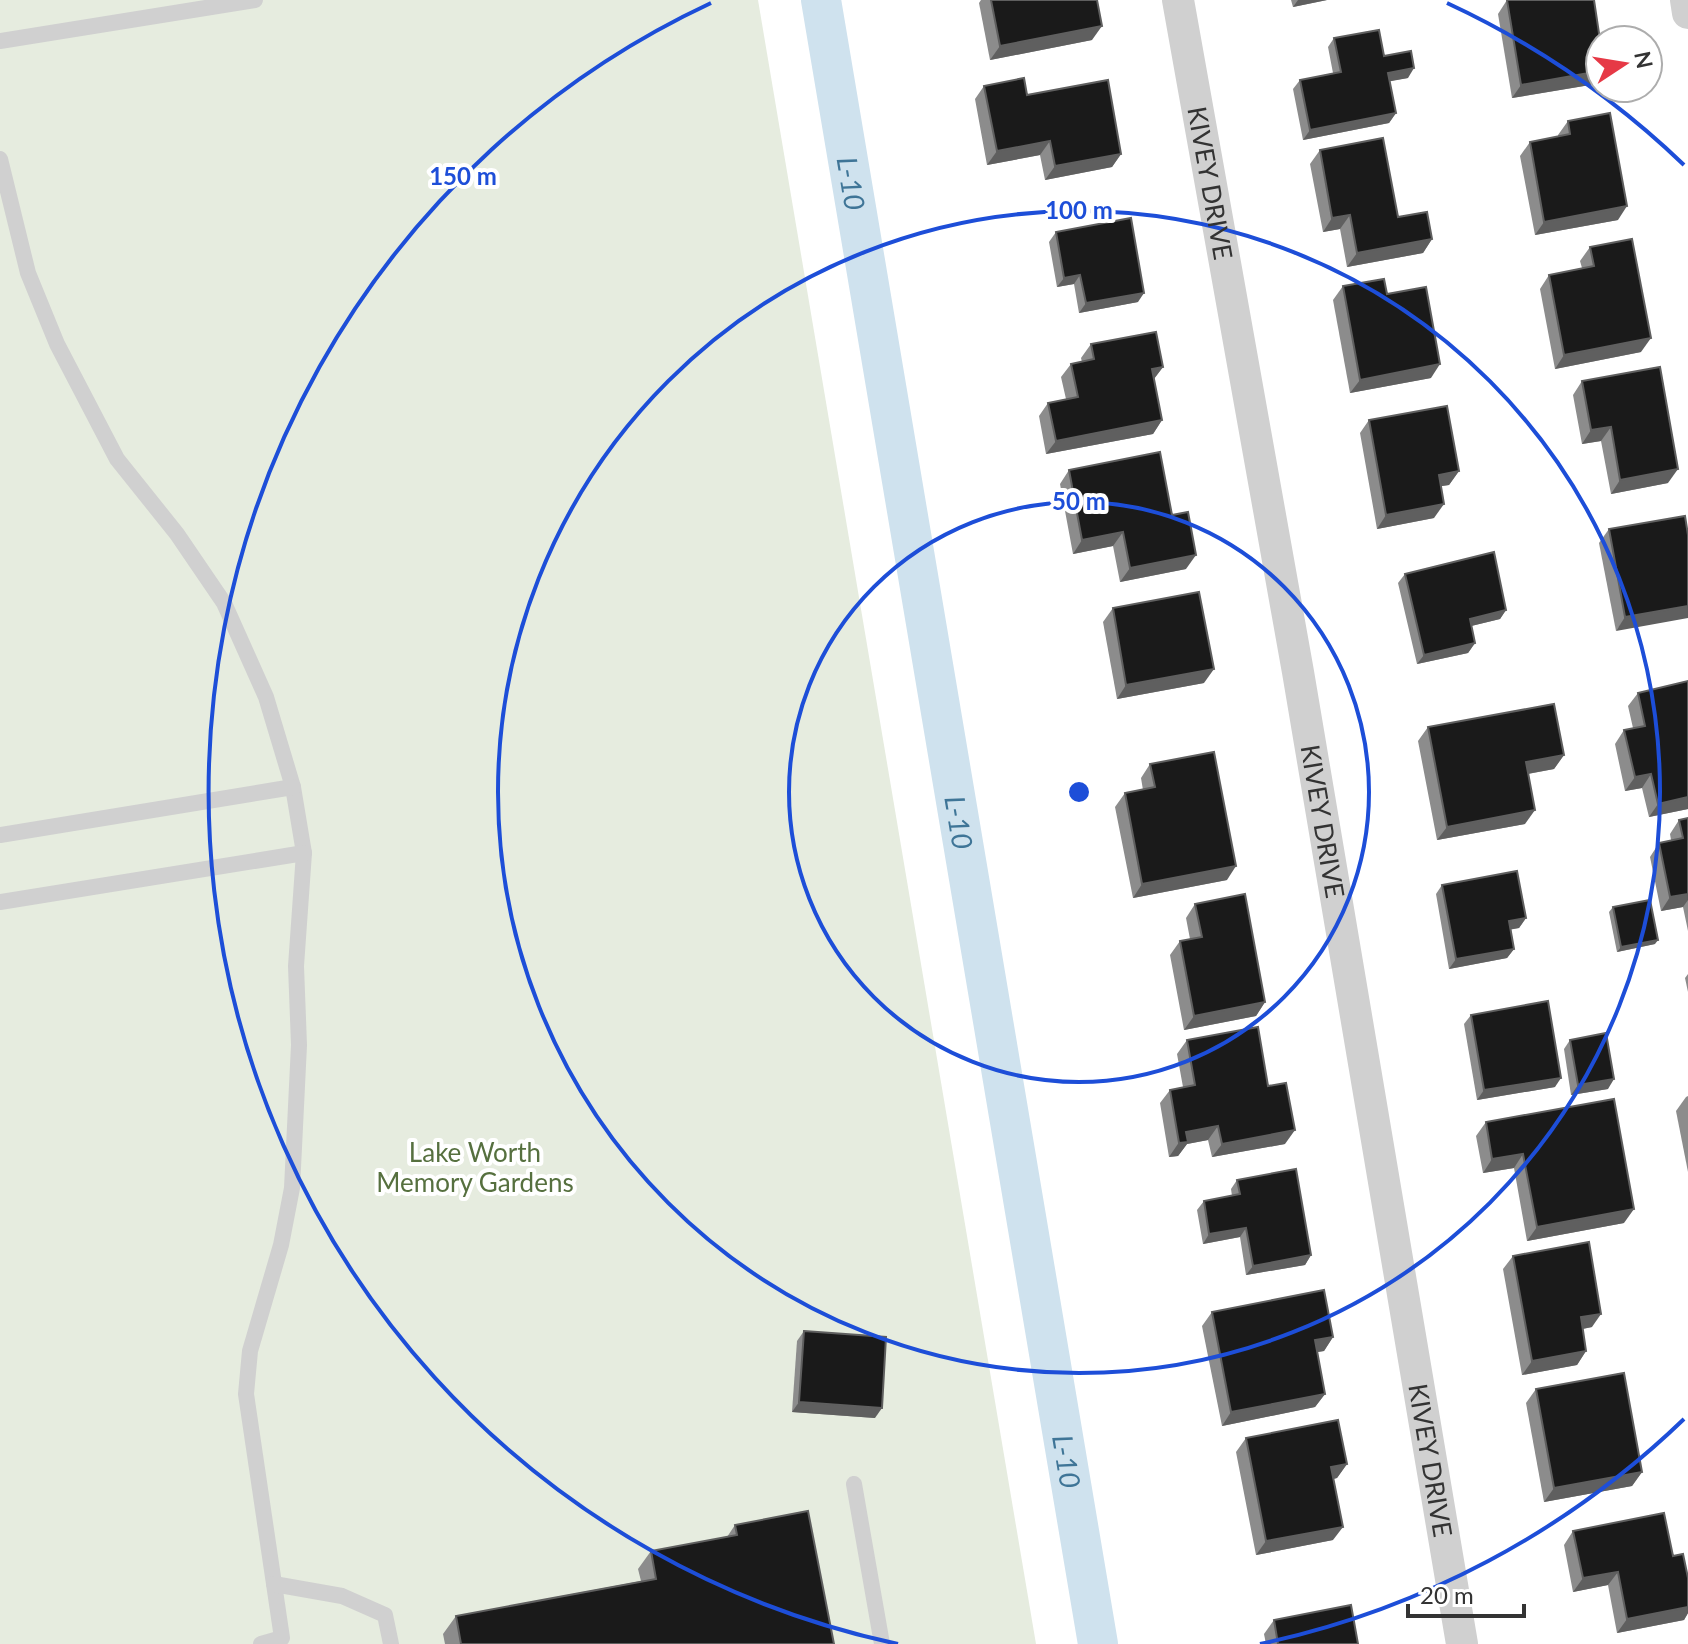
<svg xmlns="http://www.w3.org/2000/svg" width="1688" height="1644" viewBox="0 0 1688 1644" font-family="Lato,sans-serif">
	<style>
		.green { fill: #e6ecdf }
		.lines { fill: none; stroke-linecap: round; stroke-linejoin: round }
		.canal { stroke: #cfe2ee; stroke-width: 40 }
		.service { stroke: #d0d0d0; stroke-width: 16 }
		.minor { stroke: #d0d0d0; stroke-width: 32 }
		.wall { fill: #8c8c8c }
		.shaded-wall { fill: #5f5f5f }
		.building { fill: #1a1a1a; stroke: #5f5f5f; stroke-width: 2 }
		.ring { fill: none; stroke: #1d4ed8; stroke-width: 4 }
		.labels { text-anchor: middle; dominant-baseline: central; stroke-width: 8; stroke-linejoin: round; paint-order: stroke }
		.street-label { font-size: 26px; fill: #333; stroke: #fff }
		.park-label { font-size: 26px; fill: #56703f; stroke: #fff }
		.water-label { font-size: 28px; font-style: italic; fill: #3f7597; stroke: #fff }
		.centre { fill: #1d4ed8; stroke: #fff; stroke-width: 4 }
		.ring-label { font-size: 24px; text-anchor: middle; font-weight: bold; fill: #1d4ed8; stroke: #fff; stroke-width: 8; stroke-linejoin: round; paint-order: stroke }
	</style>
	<rect width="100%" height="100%" fill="#fff"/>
	<polygon class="green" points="0,0 758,0 1036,1644 0,1644"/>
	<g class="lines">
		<path class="canal" id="s1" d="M821,0L1098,1644"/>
		<g class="service">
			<polyline points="0,41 255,0"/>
			<polyline points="0,159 28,273 57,344 117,459 177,534 224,603 266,697 293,787 304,853 296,966 299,1045 292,1188 281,1245 250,1351 246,1394 282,1638 261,1644"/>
			<polyline points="0,835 293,787"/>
			<polyline points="0,902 304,853"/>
			<polyline points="854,1484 882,1644"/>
			<polyline points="274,1584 342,1596 385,1615 391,1644"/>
		</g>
		<g class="minor">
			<path id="s2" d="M1178,0L1298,672L1462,1644"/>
			<polyline points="1686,0 1688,13"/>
		</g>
	</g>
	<g class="wall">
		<polygon points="981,0 1097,0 1092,40 990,60 979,3"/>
		<polygon points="1291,0 1327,0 1293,7"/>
		<polygon points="1507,0 1596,84 1512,98 1498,14"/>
		<polygon points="1334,38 1384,56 1408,78 1389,81 1396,113 1389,123 1303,140 1293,89 1300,80 1333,73 1328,47"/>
		<polygon points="984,86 1027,95 1121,154 1112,167 1045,180 1040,155 987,165 975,99"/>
		<polygon points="1568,121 1618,220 1535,235 1520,156 1530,142 1558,137 1558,135"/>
		<polygon points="1320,150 1398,217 1432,239 1423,253 1347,267 1340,229 1323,232 1310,164"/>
		<polygon points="1056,232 1138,302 1079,313 1074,284 1057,287 1049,242"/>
		<polygon points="1590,247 1641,352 1555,369 1540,289 1549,275 1582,268 1580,261"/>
		<polygon points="1343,286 1387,294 1431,378 1350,393 1333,300"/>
		<polygon points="1091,344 1163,367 1154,379 1162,420 1153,434 1046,454 1039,416 1048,403 1066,399 1061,377 1071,364 1082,362 1081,358"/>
		<polygon points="1582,381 1668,483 1611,494 1601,441 1582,444 1573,395"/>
		<polygon points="1369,420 1459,471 1449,485 1441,486 1434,518 1377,529 1360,433"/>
		<polygon points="1069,470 1172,515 1186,569 1120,582 1113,546 1073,554 1060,484"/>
		<polygon points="1609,529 1688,535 1616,631 1599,543"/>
		<polygon points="1405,574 1506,610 1500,619 1471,626 1475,643 1468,653 1417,664 1398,583"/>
		<polygon points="1113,608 1204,683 1117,699 1103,622"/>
		<polygon points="1688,681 1688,809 1649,817 1642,788 1625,791 1615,744 1624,730 1633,728 1628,706 1638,693"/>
		<polygon points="1428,727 1564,755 1554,769 1528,774 1525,824 1437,840 1418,741"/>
		<polygon points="1150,764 1227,880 1133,898 1115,807 1125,793 1143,790 1141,778"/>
		<polygon points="1688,818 1688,931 1683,907 1661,911 1650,857 1659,843 1671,840 1670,834 1679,820"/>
		<polygon points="1442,885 1526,918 1519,928 1511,929 1514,949 1507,958 1449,969 1436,894"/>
		<polygon points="1195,904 1265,1002 1256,1016 1184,1030 1170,955 1180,941 1190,939 1186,918"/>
		<polygon points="1613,907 1655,944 1617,952 1609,912"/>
		<polygon points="1688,974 1688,992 1685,978"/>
		<polygon points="1471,1015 1555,1087 1477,1100 1464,1024"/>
		<polygon points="1187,1040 1268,1086 1285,1144 1212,1157 1208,1140 1187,1144 1178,1156 1169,1157 1160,1103 1170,1090 1183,1087 1177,1054"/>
		<polygon points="1570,1040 1608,1089 1571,1095 1564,1049"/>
		<polygon points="1688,1096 1688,1172 1676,1111 1686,1097"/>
		<polygon points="1486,1122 1624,1223 1527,1241 1514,1168 1483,1173 1476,1136"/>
		<polygon points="1237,1180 1311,1255 1305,1265 1246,1275 1240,1237 1203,1244 1197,1210 1204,1201 1232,1196 1231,1189"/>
		<polygon points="1513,1256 1592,1327 1583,1329 1586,1351 1577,1365 1522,1375 1503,1269"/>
		<polygon points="1212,1312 1333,1337 1324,1351 1317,1352 1325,1394 1315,1407 1222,1426 1202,1326"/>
		<polygon points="804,1331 875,1418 792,1412 797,1341"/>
		<polygon points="1536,1389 1642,1472 1632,1486 1544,1502 1526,1403"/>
		<polygon points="1246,1438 1347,1464 1337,1478 1334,1479 1333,1540 1256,1555 1236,1452"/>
		<polygon points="735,1525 834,1644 445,1644 443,1634 456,1616 641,1581 638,1569 651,1551 727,1537"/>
		<polygon points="1573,1531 1673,1556 1688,1578 1688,1613 1684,1620 1617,1633 1608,1585 1573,1592 1564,1545"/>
		<polygon points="1274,1620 1358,1644 1266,1644 1264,1634"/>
	</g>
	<g class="shaded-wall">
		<polygon points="1298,0 1327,0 1293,7"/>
		<polygon points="1102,26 1092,40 990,60 1000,46"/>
		<polygon points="1414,68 1408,78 1381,83 1388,73"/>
		<polygon points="1600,71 1600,78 1596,84 1512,98 1521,85"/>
		<polygon points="1396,113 1389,123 1303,140 1310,130"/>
		<polygon points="1050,141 1040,155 987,165 997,151"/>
		<polygon points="1121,154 1112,167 1045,180 1055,166"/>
		<polygon points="1627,206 1618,220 1535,235 1544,222"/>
		<polygon points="1350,215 1340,229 1323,232 1332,218"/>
		<polygon points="1432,239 1423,253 1347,267 1357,253"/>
		<polygon points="1080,275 1074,284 1057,287 1064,278"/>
		<polygon points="1144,293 1138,302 1079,313 1086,303"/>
		<polygon points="1651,338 1641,352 1555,369 1564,355"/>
		<polygon points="1440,364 1431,378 1350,393 1360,380"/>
		<polygon points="1163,367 1153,380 1152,369"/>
		<polygon points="1162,420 1153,434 1046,454 1056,441"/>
		<polygon points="1611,427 1601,441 1582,444 1591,430"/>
		<polygon points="1678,469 1668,483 1611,494 1620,480"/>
		<polygon points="1459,471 1449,485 1429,488 1439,475"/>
		<polygon points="1444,504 1434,518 1377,529 1386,515"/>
		<polygon points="1123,532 1113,546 1073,554 1082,540"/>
		<polygon points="1196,555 1186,569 1120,582 1130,568"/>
		<polygon points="1688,606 1688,618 1616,631 1625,617"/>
		<polygon points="1506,610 1500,619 1463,628 1470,619"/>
		<polygon points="1475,643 1468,653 1417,664 1424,655"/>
		<polygon points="1214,669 1204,683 1117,699 1126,685"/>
		<polygon points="1564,755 1554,769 1516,776 1526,762"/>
		<polygon points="1651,774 1642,788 1625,791 1635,777"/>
		<polygon points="1688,797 1688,809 1649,817 1658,804"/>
		<polygon points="1535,810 1525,824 1437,840 1447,827"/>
		<polygon points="1236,866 1227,880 1133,898 1142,884"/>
		<polygon points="1688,894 1688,900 1683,907 1661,911 1670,897"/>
		<polygon points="1526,918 1519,928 1503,931 1509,921"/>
		<polygon points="1658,940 1655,944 1617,952 1621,947"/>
		<polygon points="1514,949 1507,958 1449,969 1456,959"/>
		<polygon points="1265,1002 1256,1016 1184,1030 1194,1016"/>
		<polygon points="1561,1078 1555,1087 1477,1100 1484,1090"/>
		<polygon points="1614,1079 1608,1089 1571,1095 1578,1085"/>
		<polygon points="1218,1126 1208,1140 1187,1144 1178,1156 1169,1157 1186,1132"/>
		<polygon points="1295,1130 1285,1144 1212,1157 1222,1144"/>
		<polygon points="1523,1154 1514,1168 1483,1173 1492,1159"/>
		<polygon points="1634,1209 1624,1223 1527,1241 1537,1227"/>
		<polygon points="1246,1228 1240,1237 1203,1244 1209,1234"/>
		<polygon points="1311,1255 1305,1265 1246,1275 1253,1266"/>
		<polygon points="1601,1314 1592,1327 1571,1331 1581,1317"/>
		<polygon points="1333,1337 1324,1351 1305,1354 1315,1340"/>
		<polygon points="1586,1351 1577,1365 1522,1375 1532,1361"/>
		<polygon points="1325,1394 1315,1407 1222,1426 1231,1412"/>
		<polygon points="799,1402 882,1408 875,1418 792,1412"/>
		<polygon points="1347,1464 1337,1478 1322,1481 1331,1467"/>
		<polygon points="1642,1472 1632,1486 1544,1502 1554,1488"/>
		<polygon points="1343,1527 1333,1540 1256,1555 1266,1541"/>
		<polygon points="1618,1572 1608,1585 1573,1592 1583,1578"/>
		<polygon points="1688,1607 1688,1613 1684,1620 1617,1633 1627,1619"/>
	</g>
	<g class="building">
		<polygon points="991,0 1097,0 1102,26 1000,46"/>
		<polygon points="1507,0 1594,0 1600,40 1600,71 1521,85"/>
		<polygon points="1379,30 1384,56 1411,51 1414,68 1388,73 1396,113 1310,130 1300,80 1341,72 1334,38"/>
		<polygon points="1024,78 1027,95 1108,80 1121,154 1055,166 1050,141 997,151 984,86"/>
		<polygon points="1610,113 1627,206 1544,222 1530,142 1570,134 1568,121"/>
		<polygon points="1383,138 1398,217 1427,212 1432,239 1357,253 1350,215 1332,218 1320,150"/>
		<polygon points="1131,218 1144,293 1086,303 1080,275 1064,278 1056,232"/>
		<polygon points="1632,239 1651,338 1564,355 1549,275 1594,266 1590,247"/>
		<polygon points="1384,279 1387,294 1426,287 1440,364 1360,380 1343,286"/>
		<polygon points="1156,332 1163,367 1152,369 1162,420 1056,441 1048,403 1078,397 1071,364 1094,359 1091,344"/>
		<polygon points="1660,367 1678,469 1620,480 1611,427 1591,430 1582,381"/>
		<polygon points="1447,406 1459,471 1439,475 1444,504 1386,515 1369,420"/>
		<polygon points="1160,452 1172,515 1188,512 1196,555 1130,568 1123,532 1082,540 1069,470"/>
		<polygon points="1685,516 1688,535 1688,606 1625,617 1609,529"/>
		<polygon points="1494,552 1506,610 1470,619 1475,643 1424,655 1405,574"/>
		<polygon points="1199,592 1214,669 1126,685 1113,608"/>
		<polygon points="1688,681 1688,797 1658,804 1651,774 1635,777 1624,730 1645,726 1638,693"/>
		<polygon points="1554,704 1564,755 1526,762 1535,810 1447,827 1428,727"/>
		<polygon points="1214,752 1236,866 1142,884 1125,793 1155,787 1150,764"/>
		<polygon points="1688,818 1688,894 1670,897 1659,843 1683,838 1679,820"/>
		<polygon points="1517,871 1526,918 1509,921 1514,949 1456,959 1442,885"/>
		<polygon points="1245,894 1265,1002 1194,1016 1180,941 1202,937 1195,904"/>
		<polygon points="1650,900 1658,940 1621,947 1613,907"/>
		<polygon points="1548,1001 1561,1078 1484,1090 1471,1015"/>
		<polygon points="1258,1027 1268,1086 1286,1083 1295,1130 1222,1144 1218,1126 1186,1132 1188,1142 1179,1143 1170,1090 1195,1085 1187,1040"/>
		<polygon points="1606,1033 1614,1079 1578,1085 1570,1040"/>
		<polygon points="1614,1099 1634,1209 1537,1227 1523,1154 1492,1159 1486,1122"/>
		<polygon points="1296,1169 1311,1255 1253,1266 1246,1228 1209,1234 1204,1201 1240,1194 1237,1180"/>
		<polygon points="1589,1242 1601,1314 1581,1317 1586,1351 1532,1361 1513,1256"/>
		<polygon points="1324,1290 1333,1337 1315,1340 1325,1394 1231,1412 1212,1312"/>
		<polygon points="804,1331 886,1337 882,1408 799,1402"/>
		<polygon points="1624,1373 1642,1472 1554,1488 1536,1389"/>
		<polygon points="1338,1420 1347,1464 1331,1467 1343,1527 1266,1541 1246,1438"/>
		<polygon points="808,1511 834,1644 461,1644 456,1616 656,1579 651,1551 737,1535 735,1525"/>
		<polygon points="1664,1513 1673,1556 1683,1554 1688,1578 1688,1607 1627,1619 1618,1572 1583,1578 1573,1531"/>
		<polygon points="1351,1605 1358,1644 1278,1644 1274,1620"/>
	</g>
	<g class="ring">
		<circle cx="1079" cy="792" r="290"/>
		<circle cx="1079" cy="792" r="581"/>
		<path d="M1684 1419A871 871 0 0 1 1260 1644M898 1644A871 871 0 0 1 711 3M1447 3A871 871 0 0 1 1684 165"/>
	</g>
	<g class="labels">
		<g class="street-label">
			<text stroke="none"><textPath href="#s2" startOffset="186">KIVEY DRIVE</textPath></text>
			<text stroke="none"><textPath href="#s2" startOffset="834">KIVEY DRIVE</textPath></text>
			<text stroke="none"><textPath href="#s2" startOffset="1482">KIVEY DRIVE</textPath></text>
		</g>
		<g class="park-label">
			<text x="475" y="1152">Lake Worth<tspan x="475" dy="30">Memory Gardens</tspan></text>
		</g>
		<g class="water-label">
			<text stroke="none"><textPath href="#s1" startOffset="186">L-10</textPath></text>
			<text stroke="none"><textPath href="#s1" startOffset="834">L-10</textPath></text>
			<text stroke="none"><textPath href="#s1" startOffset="1482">L-10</textPath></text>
		</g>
	</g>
	<circle cx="1079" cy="792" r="12" class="centre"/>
	<g class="ring-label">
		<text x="463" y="185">150 m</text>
		<text x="1079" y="219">100 m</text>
		<text x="1079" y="510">50 m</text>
	</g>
	<g transform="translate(1624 64) rotate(78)"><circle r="38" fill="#ffffff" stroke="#adadad" stroke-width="2"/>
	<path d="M0-6L14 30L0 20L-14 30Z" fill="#e63946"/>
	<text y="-12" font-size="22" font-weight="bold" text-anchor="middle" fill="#333333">N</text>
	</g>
	<path d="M1408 1604v12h116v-12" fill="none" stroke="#333333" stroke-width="4"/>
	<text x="1420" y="1604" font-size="24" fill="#333333" stroke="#ffffff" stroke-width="6" paint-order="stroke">20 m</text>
</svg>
